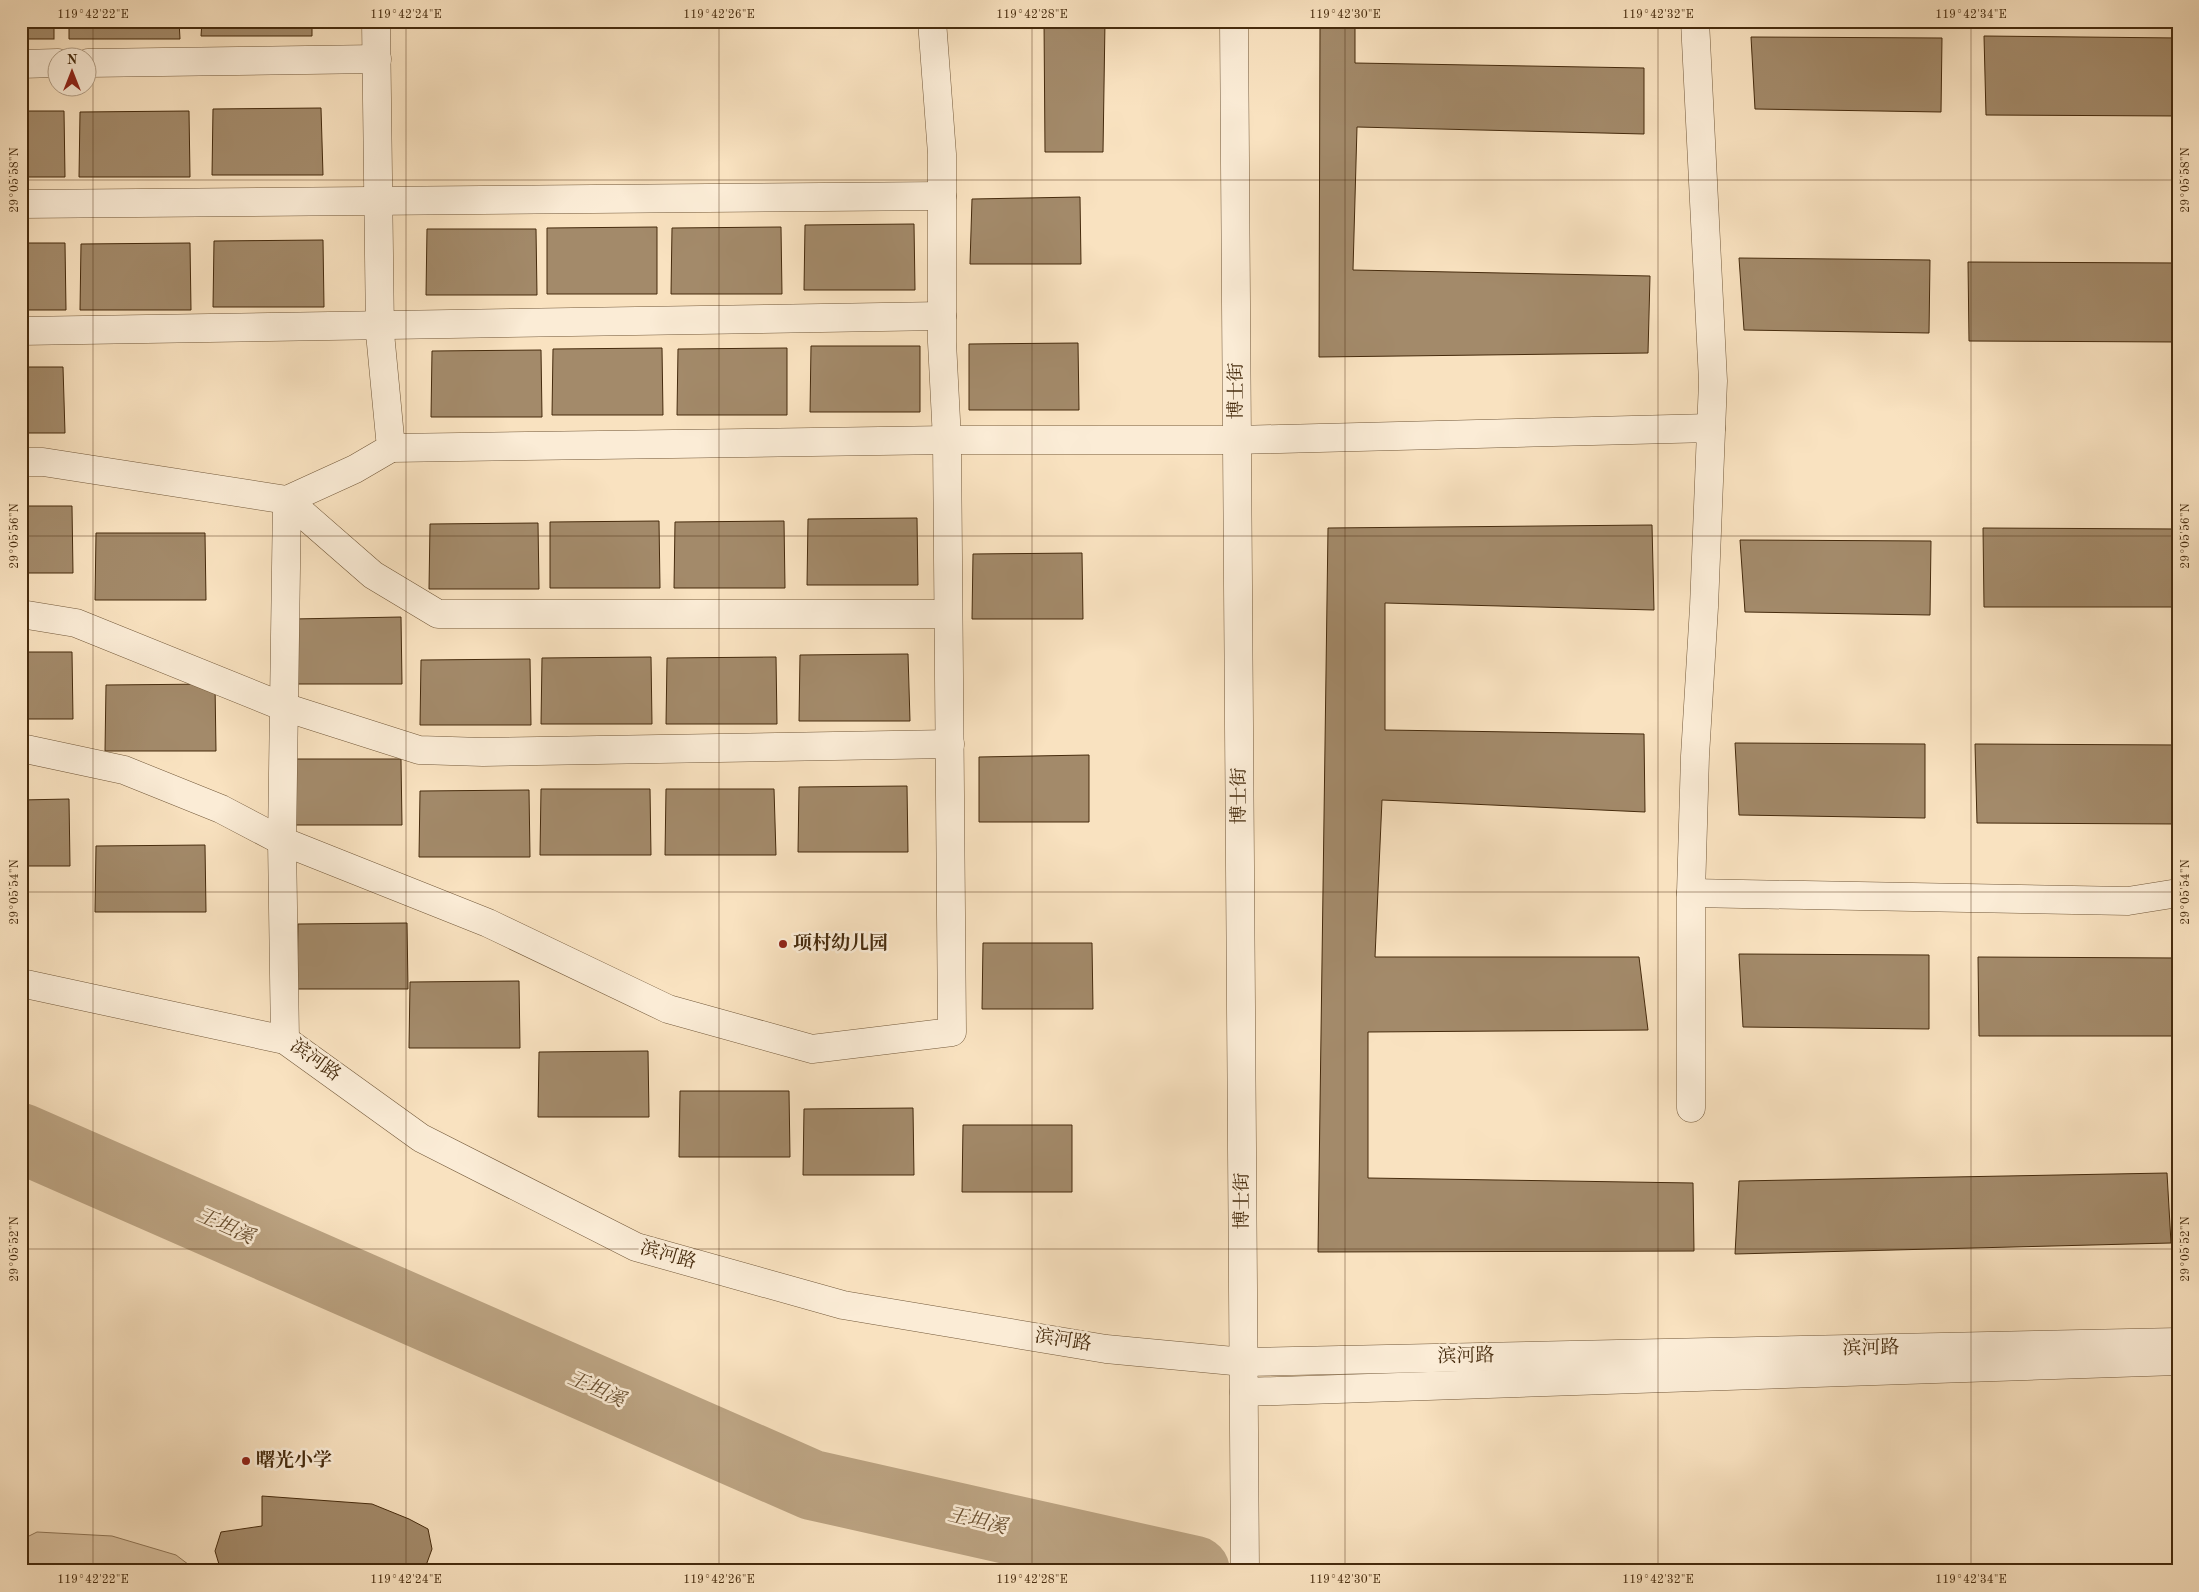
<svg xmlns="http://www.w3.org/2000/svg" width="2199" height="1592" viewBox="0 0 2199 1592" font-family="'Old Standard TT','Noto Serif SC',serif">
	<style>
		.green { fill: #dbc3a2; stroke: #907758 }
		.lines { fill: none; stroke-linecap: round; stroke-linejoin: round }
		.river { stroke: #bca483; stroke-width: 70 }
		.building { fill: #a38a6a; stroke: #462b0d }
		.minor-casing { stroke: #73593a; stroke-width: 29 }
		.minor { stroke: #fbecd6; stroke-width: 28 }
		.ticks { fill: none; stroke: #462b0d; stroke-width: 1; stroke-opacity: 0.45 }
		.poi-dot { fill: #8f2418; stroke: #fbecd6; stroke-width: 2 }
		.labels { text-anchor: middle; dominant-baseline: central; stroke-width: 5; stroke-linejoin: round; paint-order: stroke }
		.street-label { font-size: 19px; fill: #462b0d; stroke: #fbecd6 }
		.poi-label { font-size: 19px; font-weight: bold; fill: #462b0d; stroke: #fbecd6; text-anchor: start }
		.water-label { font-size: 20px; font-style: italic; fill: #694f30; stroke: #fbecd6 }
		.neatline { fill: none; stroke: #462b0d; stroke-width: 2 }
		.ticks-label { font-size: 12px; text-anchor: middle; fill: #462b0d }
	</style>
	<rect width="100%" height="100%" fill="#f9e2c0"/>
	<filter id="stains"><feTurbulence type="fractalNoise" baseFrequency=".004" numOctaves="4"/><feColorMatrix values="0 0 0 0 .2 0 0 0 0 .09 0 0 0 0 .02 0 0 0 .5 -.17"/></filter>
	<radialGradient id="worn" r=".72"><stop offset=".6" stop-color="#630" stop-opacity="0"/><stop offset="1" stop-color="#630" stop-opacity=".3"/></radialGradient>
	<polygon class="green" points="37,1532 112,1536 176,1555 197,1571 21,1571 21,1540"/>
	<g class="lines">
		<polyline class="river" points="21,1138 812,1485 1195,1571"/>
	</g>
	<g class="building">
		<rect x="21" y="21" width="33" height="18"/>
		<polygon points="69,21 179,21 180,39 69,39"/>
		<polygon points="202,21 312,21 312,36 201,36"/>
		<polygon points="1044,21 1105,21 1103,152 1045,152"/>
		<polygon points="1320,21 1355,21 1355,63 1644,68 1644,134 1357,127 1353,270 1650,276 1648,353 1319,357"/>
		<polygon points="1984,36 2178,38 2178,116 1986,115"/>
		<polygon points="1751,37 1942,38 1941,112 1755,109"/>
		<polygon points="321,108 323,175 212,175 213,109"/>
		<polygon points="21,111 64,111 65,177 21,177"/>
		<polygon points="189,111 190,177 79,177 80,112"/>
		<polygon points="1080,197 1081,264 970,264 972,199"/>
		<polygon points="914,224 915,290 804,290 805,225"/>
		<polygon points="657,227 657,294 547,294 547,228"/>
		<polygon points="781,227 782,294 671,294 672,228"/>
		<polygon points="427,229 536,229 537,295 426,295"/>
		<polygon points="323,240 324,307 213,307 214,241"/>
		<polygon points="21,243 65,243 66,310 21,310"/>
		<polygon points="190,243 191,310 80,310 81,244"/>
		<polygon points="1739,258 1930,260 1929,333 1744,330"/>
		<polygon points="1968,262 2178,263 2178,342 1969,341"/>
		<polygon points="1078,343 1079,410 969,410 969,344"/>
		<polygon points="811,346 920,346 920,412 810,412"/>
		<polygon points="662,348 663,415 552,415 553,349"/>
		<polygon points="787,348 787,415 677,415 678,349"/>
		<polygon points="541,350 542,417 431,417 432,351"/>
		<polygon points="21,367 63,367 65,433 21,433"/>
		<polygon points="21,506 72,506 73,573 21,573"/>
		<polygon points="917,518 918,585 807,585 808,519"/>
		<polygon points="659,521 660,588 550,588 550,522"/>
		<polygon points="784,521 785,588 674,588 675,522"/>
		<polygon points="538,523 539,589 429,589 430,524"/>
		<polygon points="1652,525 1654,610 1385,603 1385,730 1644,734 1645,812 1382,800 1375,957 1639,957 1648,1030 1368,1032 1368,1178 1693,1183 1694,1251 1318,1252 1328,528"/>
		<polygon points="1983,528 2178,529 2178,607 1984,607"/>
		<polygon points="96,533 205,533 206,600 95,600"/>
		<polygon points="1740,540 1931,541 1930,615 1745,612"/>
		<polygon points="1082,553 1083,619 972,619 973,554"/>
		<polygon points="401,617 402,684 292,684 292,619"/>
		<polygon points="21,652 72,652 73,719 21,719"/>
		<polygon points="908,654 910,721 799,721 800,655"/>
		<polygon points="651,657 652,724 541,724 542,658"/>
		<polygon points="776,657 777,724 666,724 667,658"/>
		<polygon points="530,659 531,725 420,725 421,660"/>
		<polygon points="215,684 216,751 105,751 106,685"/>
		<polygon points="1735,743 1925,744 1925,818 1739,815"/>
		<polygon points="1975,744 2178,745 2178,824 1977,823"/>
		<polygon points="1089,755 1089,822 979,822 979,757"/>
		<polygon points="292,759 401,759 402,825 292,825"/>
		<polygon points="907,786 908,852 798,852 799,787"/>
		<polygon points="541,789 650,789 651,855 540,855"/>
		<polygon points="666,789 774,789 776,855 665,855"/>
		<polygon points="529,790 530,857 419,857 420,791"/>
		<polygon points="69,799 70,866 21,866 21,800"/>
		<polygon points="205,845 206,912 95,912 96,846"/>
		<polygon points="407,923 408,989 297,989 298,924"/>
		<polygon points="983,943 1092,943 1093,1009 982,1009"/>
		<polygon points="1739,954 1929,955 1929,1029 1743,1027"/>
		<polygon points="1978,957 2178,958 2178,1036 1979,1036"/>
		<polygon points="519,981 520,1048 409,1048 410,982"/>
		<polygon points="648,1051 649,1117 538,1117 539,1052"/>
		<polygon points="680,1091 789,1091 790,1157 679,1157"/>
		<polygon points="913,1108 914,1175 803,1175 804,1109"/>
		<polygon points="963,1125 1072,1125 1072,1192 962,1192"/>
		<polygon points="2167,1173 2171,1243 1735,1254 1739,1181"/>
		<polygon points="262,1496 372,1504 409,1519 428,1529 432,1549 424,1571 221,1571 215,1551 221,1532 262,1526"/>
	</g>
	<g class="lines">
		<defs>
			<g id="minor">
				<polyline points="1234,21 1245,1571"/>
				<polyline points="88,63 377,59"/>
				<polyline points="21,64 58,63"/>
				<polyline points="21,204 942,196"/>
				<polyline points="21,331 942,316"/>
				<polyline points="391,448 947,440 1237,440 1711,428"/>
				<polyline points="21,462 43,462 287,500 355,469 391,448 380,333 376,21"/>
				<polyline points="287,500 373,575 438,614 948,614"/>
				<polyline points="21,614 76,623 284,707 419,750 483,752 950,744"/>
				<polyline points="21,748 124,770 221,809 282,841 488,923 668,1009 812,1049 952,1032 947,440 942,342 942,154 932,21"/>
				<polyline points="1691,893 2128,901 2178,893"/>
				<polyline points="21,983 285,1040 421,1138 636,1247 843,1305 1106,1349 1244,1362 2178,1342"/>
				<polyline points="285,1040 282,841 287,500"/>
				<polyline points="1691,1108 1691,893 1695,756 1704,607 1713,381 1695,21"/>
				<polyline points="1244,1392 2178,1361"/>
			</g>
		</defs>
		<use href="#minor" class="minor-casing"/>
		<use href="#minor" class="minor"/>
	</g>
	<path class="ticks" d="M93,21V1571M406,21V1571M719,21V1571M1032,21V1571M1345,21V1571M1658,21V1571M1971,21V1571M21,180H2178M21,536H2178M21,892H2178M21,1249H2178"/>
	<g class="poi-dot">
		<circle cx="783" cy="944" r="5"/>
		<circle cx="246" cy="1461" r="5"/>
	</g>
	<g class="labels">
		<g class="street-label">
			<text transform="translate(1237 391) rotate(-90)">博士街</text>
			<text transform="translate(1240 796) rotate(-90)">博士街</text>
			<text transform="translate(315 1061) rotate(36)">滨河路</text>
			<text transform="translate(1243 1201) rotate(-90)">博士街</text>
			<text transform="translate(668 1256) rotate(16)">滨河路</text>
			<text transform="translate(1063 1341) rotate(9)">滨河路</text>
			<text transform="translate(1871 1349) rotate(-1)">滨河路</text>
			<text transform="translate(1466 1357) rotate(-1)">滨河路</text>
		</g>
		<g class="poi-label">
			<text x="793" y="944">项村幼儿园</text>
			<text x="256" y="1461">曙光小学</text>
		</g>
		<g class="water-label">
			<text transform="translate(225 1227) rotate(24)">王坦溪</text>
			<text transform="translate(596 1390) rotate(24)">王坦溪</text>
			<text transform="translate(977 1522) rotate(13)">王坦溪</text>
		</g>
	</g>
	<rect width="2199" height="1592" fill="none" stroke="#f9e2c0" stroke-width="55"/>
	<g transform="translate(72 72)"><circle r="24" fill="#fbecd6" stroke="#b39f86"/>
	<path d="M0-4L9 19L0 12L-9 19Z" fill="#8f2418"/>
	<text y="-8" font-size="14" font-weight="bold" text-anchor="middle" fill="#462b0d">N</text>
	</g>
	<rect x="28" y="28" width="2144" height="1536" class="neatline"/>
	<g class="ticks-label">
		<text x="93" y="18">119°42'22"E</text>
		<text x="406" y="18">119°42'24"E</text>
		<text x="719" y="18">119°42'26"E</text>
		<text x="1032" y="18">119°42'28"E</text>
		<text x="1345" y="18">119°42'30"E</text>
		<text x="1658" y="18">119°42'32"E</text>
		<text x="1971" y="18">119°42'34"E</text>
		<text transform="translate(14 180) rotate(-90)" y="4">29°05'58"N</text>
		<text transform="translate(2185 180) rotate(-90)" y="4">29°05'58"N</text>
		<text transform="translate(14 536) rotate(-90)" y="4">29°05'56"N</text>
		<text transform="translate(2185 536) rotate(-90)" y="4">29°05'56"N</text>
		<text transform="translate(14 892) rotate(-90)" y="4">29°05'54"N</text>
		<text transform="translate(2185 892) rotate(-90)" y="4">29°05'54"N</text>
		<text transform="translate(14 1249) rotate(-90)" y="4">29°05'52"N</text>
		<text transform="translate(2185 1249) rotate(-90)" y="4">29°05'52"N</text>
		<text x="93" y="1583">119°42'22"E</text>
		<text x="406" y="1583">119°42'24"E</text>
		<text x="719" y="1583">119°42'26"E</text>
		<text x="1032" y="1583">119°42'28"E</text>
		<text x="1345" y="1583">119°42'30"E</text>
		<text x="1658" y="1583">119°42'32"E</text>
		<text x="1971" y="1583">119°42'34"E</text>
	</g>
	<rect width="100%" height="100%" filter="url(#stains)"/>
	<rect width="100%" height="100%" fill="url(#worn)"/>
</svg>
